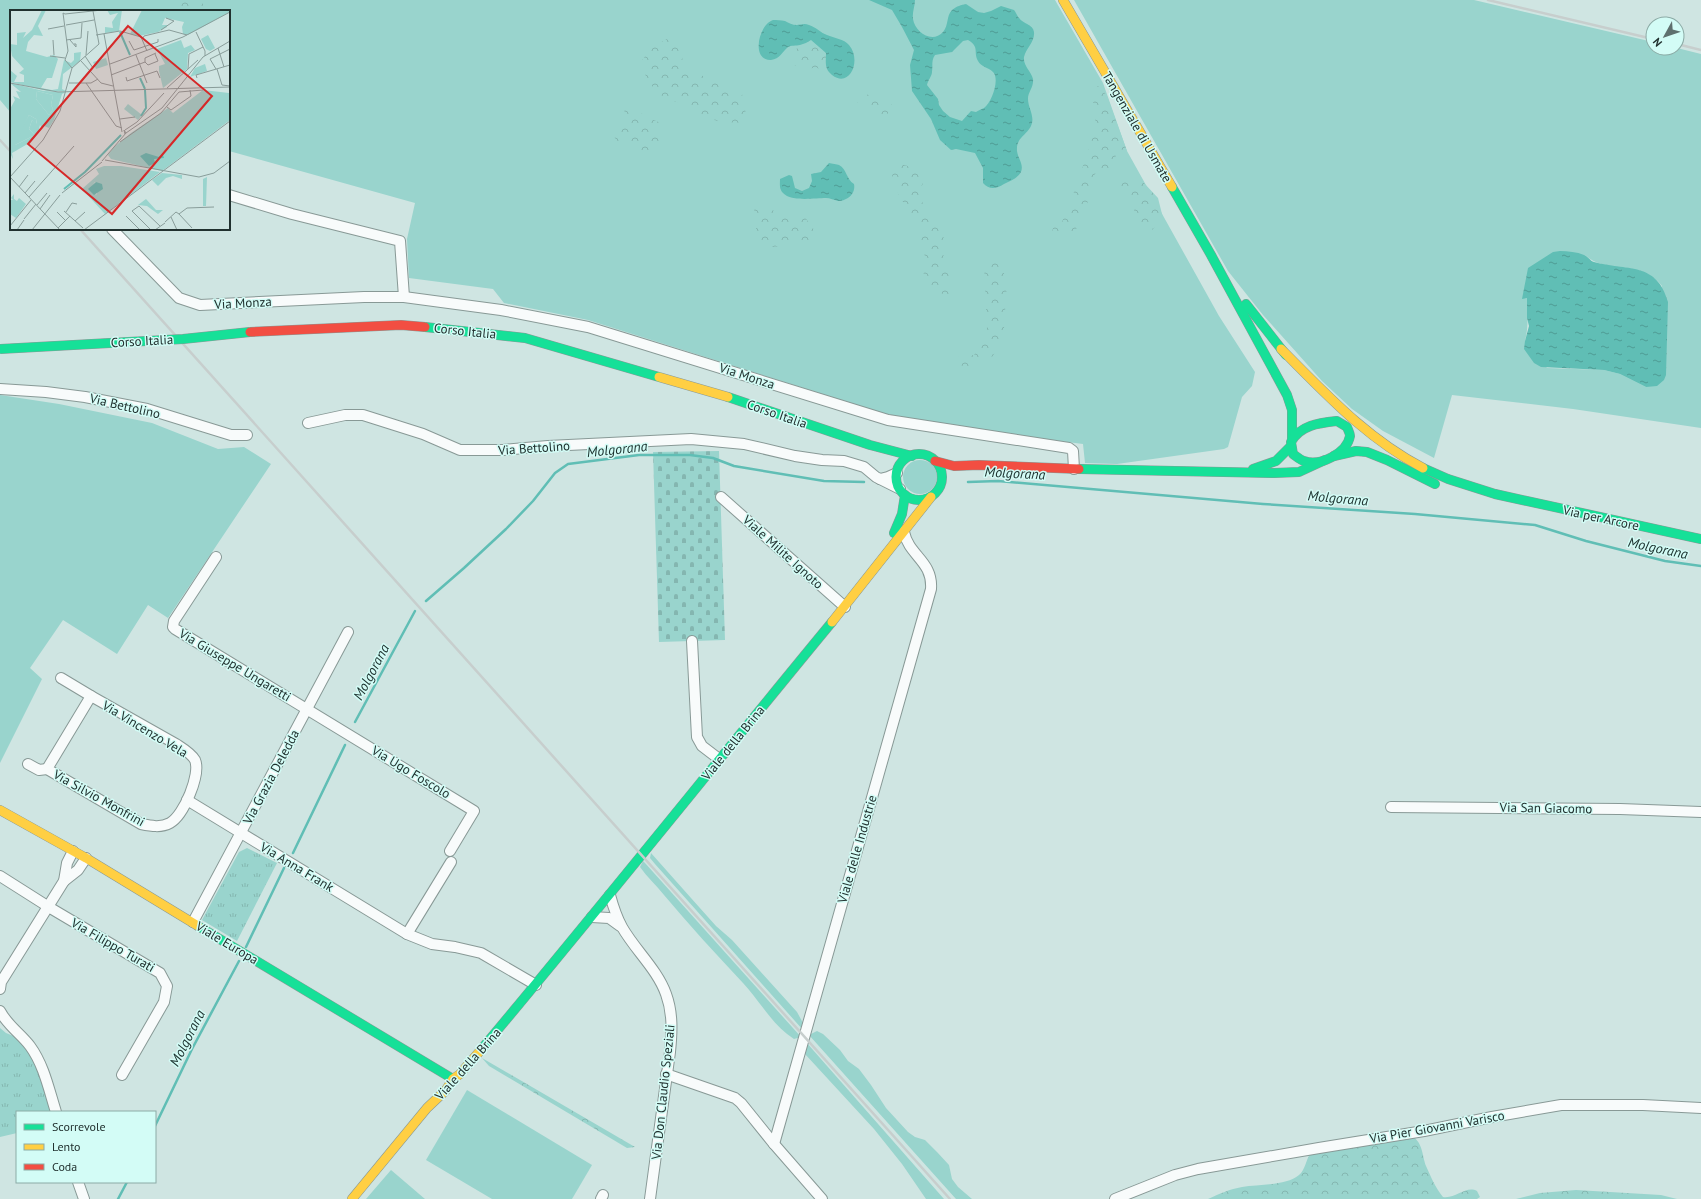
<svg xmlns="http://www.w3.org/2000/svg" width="1701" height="1199" viewBox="0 0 1701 1199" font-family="'PT Sans',sans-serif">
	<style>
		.grass { fill: #99d4cd; fill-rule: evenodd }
		.forest { fill: url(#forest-crowns) }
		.cemetery { fill: url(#cemetery-stones) }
		.park { fill: url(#park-tufts) }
		.water { fill: url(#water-ripples); fill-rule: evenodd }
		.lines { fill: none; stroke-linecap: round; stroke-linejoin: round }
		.stream { stroke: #60beb5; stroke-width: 2.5 }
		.street-casing { stroke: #889996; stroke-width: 12 }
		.fast-casing { stroke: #889996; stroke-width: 10 }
		.slow-casing { stroke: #889996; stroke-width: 10 }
		.jam-casing { stroke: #889996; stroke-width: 10 }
		.street { stroke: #f8fbfb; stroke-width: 10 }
		.fast { stroke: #16e098; stroke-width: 9 }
		.slow { stroke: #ffcf43; stroke-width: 9 }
		.jam { stroke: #f24e42; stroke-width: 9 }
		.rail { stroke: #c7cecd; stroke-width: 2.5 }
		.fast-bridge-casing { stroke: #889996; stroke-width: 10; stroke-linecap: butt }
		.slow-bridge-casing { stroke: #889996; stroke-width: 10; stroke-linecap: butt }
		.jam-bridge-casing { stroke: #889996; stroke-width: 10; stroke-linecap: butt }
		.fast-bridge { stroke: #16e098; stroke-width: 9 }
		.slow-bridge { stroke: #ffcf43; stroke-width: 9 }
		.jam-bridge { stroke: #f24e42; stroke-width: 9 }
		.labels { text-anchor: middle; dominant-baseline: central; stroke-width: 3; stroke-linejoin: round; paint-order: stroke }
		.street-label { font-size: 13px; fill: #21312f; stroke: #d3fcf6 }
		.water-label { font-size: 14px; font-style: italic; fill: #1b302d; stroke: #d3fcf6 }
		.inset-river { fill: none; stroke: #60beb5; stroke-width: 2 }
		.inset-road { fill: none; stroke: #899d9a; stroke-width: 1 }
		.view { fill: #d62828; fill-opacity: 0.15; stroke: #d62828; stroke-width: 2 }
		.inset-edge { fill: none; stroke: #21312f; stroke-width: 2 }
	</style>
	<defs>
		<pattern id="forest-crowns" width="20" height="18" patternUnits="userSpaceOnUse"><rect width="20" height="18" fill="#99d4cd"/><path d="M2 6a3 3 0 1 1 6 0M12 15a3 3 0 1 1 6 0" fill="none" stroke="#84b6b0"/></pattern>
		<pattern id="cemetery-stones" width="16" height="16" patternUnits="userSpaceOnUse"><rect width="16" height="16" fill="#99d4cd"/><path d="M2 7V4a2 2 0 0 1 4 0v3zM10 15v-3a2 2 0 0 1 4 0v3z" fill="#84b6b0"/></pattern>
		<pattern id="park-tufts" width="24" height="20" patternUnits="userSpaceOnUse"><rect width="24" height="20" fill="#99d4cd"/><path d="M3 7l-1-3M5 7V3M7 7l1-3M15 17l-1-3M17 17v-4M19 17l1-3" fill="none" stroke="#84b6b0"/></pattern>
		<pattern id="water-ripples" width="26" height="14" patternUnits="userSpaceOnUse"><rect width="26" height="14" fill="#60beb5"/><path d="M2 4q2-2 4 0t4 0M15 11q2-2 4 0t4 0" fill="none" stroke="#4f9b94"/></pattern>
	</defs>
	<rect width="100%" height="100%" fill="#cfe5e2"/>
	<g class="grass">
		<polygon points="0,0 1055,0 1103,83 1127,151 1219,316 1255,372 1252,386 1242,397 1228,447 1224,449 1117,464 1085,463 1083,444 996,433 886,414 588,320 504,303 493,289 409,278 407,239 415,203 229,151 229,11 11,11 11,113 0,100"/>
		<path d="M1074,0H1474L1653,42V48H1677L1701,54V428L1573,409L1452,395L1434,458L1383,431L1352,409L1322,381L1263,315L1228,271ZM1585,255C1606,275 1641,258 1662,286L1646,387L1620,374L1604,370L1547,368L1525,341C1529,325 1527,314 1527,298Z"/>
		<polygon points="0,395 59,404 152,423 218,449 244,447 271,464 168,618 148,605 117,654 63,620 30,668 42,679 0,763"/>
		<circle cx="920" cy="477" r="17"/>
		<polygon points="651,853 691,898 716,926 732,940 797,1012 803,1023 803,1030 655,864 650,858"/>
		<path d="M643,861L645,863L801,1037L794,1039C772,1025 760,1001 743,983C716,954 689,925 664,895C656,885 647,877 640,867Z"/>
		<polygon points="817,1031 823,1034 840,1050 848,1061 859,1069 871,1085 886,1108 908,1132 915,1137 925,1140 937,1152 949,1165 952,1179 958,1187 972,1199 956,1199 809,1035"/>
		<polygon points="806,1042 944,1199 926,1199 902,1164 874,1129 805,1054 804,1050"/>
		<polygon points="467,1090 592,1165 572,1199 492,1199 426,1160"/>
		<polygon points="391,1170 425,1199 366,1199"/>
	</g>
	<g class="forest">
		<polygon points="174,0 203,0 203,11 176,11 171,5"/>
		<polygon points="667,39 681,51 685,74 696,71 707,79 724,84 742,94 747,119 744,123 721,122 697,115 682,103 666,100 649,83 640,63 652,47"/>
		<polygon points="811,40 827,53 826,63 819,69 816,67 809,69 803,63 795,66 791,55 800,45"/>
		<polygon points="1099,85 1107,96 1127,151 1116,148 1115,171 1100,168 1092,178 1087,191 1089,199 1074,234 1062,231 1057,241 1050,239 1055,221 1062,222 1076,187 1096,127 1092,91"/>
		<polygon points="876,94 892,104 886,118 872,115 866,108 861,106 857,102 864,95"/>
		<polygon points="623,104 660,123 662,144 654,155 617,141 611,132 627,124"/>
		<polygon points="899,163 913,168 925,179 919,192 925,210 935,218 946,243 943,258 951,279 949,298 933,288 923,275 929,262 912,236 921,230 899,196 892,175"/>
		<polygon points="1126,175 1144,183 1158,198 1163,218 1152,230 1145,225 1133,220 1135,203 1121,193 1121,184"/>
		<polygon points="768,206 781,217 804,216 820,238 791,245 772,247 757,237 754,208"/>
		<polygon points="995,259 1001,266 1007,281 1004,328 1001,343 992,357 967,367 955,364 958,357 974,355 982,344 987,328 984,265"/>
		<polygon points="482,1058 635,1147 627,1148 489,1066"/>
		<path d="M1412,1136C1423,1143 1422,1155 1426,1166C1431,1177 1435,1187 1443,1197C1456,1199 1466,1185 1477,1191L1480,1197L1477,1199H1208C1219,1194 1230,1189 1242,1187C1259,1184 1286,1186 1299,1175C1305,1170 1306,1160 1310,1154Z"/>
		<polygon points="1576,1190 1661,1195 1677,1199 1516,1199 1540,1193"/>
	</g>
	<polygon class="cemetery" points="719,451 725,640 659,642 653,452"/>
	<g class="park">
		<polygon points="247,848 277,863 237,941 202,920 239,852"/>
		<polygon points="0,1028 6,1033 26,1041 56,1112 17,1112 17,1133 0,1137"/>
	</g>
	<g class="water">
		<path d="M869,0H915C915,6 912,13 913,19C915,32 932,44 943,32C949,25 946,16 952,10C957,6 961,5 966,4L978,12L984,13L991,11L1001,6L1014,10C1016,12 1017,16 1019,18C1023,24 1033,24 1034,32C1035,42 1026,48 1024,57C1023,66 1031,71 1033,79C1034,87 1028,92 1028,99C1028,107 1034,115 1032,123C1029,135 1016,136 1017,151C1018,159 1024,164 1021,172C1018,178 1010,181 1004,184C996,189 989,190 983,183V168L975,153L956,149L951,150L940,140L931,119L912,91L910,65L914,50L902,27L892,10ZM968,40C980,47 973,52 978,61C981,67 988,67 993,72C1000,79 992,102 984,108C981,109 978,111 976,112L971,111L962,121L950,117L943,111L939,105L938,99L927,85C928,80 932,76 932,72C933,65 931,61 935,55L952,52L963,41Z"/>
		<path d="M773,20C777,20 781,20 785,21C789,23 792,25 797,25C801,25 804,23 809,25C816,27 821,33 827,35C834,38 844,39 849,45C862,60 850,89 832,75C824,69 826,62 826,53L811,40C808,42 804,44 800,45C796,46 791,45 788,47C782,52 780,59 771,60C751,61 758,25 773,20Z"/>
		<path d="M829,163C832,164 837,164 839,165C847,169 846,179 854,184C856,193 848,201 838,201C834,200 830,198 826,198C815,198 791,202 783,193C779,189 780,184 780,179L789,175L792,176L795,188L802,191L809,188L812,181L811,174L821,172Z"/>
		<path d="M1560,251C1568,251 1577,252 1584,255C1588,256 1590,261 1594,262C1626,271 1657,261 1668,302L1666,375L1664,380L1657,386L1646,387L1620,374L1604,370L1541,367L1534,363L1524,349L1525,341L1529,326L1527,318V298L1522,299L1528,268L1553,252Z"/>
	</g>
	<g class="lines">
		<g class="stream">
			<polyline points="968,482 998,481 1263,504 1415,514 1535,525 1586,541 1665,561 1701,566"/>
			<polyline points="426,601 464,568 506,529 533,501 555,473 568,464 639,455 690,455 713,458 734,466 824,481 864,482"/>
			<polyline points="355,722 415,611"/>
			<polyline points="293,853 345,745"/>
			<polyline points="246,947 284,868"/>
			<polyline points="155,1126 192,1049 239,961"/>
			<polyline points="118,1199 127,1182"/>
		</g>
		<defs>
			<g id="street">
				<polyline points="229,195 292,214 400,241 404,297"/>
				<polyline points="112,229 179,298 200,305 364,297 404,297 501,310 588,327 888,420 1069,448 1073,451 1074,469"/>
				<polyline points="0,389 46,392 85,397 147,409 231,435 247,435"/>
				<polyline points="308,423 345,415 363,415 423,434 460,450 503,450 548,446 691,439 744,444 795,456 822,460 844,461 864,467 876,477 900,489"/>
				<polyline points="880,479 888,477 897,473"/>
				<polyline points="721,497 845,607"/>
				<polyline points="216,557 174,621 173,627 175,629 474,811 450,851"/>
				<polyline points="692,641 697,737 702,746 719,759"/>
				<polyline points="61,678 91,696"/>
				<path d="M91,696L176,744C182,748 191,753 195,760C201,774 184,815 170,823C161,828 151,826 141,824L47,769Z"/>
				<polyline points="28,764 39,770 47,769"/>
				<polyline points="187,800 407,934 432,944 455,947 481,953 536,985"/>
				<polyline points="1391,807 1620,809 1701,812"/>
				<polyline points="0,876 52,909 160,973 167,986 164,1002 122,1075"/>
				<polyline points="64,881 78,870 86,858"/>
				<path d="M610,895C613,906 616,916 622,927C635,950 657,969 666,994C673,1013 672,1032 670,1052L650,1199"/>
				<polyline points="592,917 609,918 620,926"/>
				<polyline points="193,922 348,632"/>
				<polyline points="407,934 451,862"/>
				<polyline points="0,989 1,982 64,881 67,863 73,851"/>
				<path d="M0,1011C7,1025 21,1034 30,1046C44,1065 49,1090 56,1112"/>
				<polyline points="666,1074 735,1098 741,1103 774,1144 822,1199"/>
				<path d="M774,1144L931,589C933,561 909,556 904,532"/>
				<polyline points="78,1182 84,1199"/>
				<polyline points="601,1199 603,1195"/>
				<polyline points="1115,1199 1175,1175 1198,1169 1319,1148 1424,1131 1492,1117 1561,1105 1643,1105 1701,1108"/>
			</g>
			<g id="fast">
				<polyline points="1172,187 1211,255 1287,395 1292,410 1292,439"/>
				<polyline points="1246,304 1286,355"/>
				<polyline points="728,397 870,445 912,456"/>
				<path d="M1337,421L1347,427C1348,430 1350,433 1350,436C1347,453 1320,467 1304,461C1300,460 1296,456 1293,454L1291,442C1300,425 1319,423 1337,421Z"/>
				<circle cx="919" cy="477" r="23"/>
				<polyline points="1334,456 1356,451 1367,452 1387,460 1435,484"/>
				<polyline points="1423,468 1448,479 1495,494 1701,539"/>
				<polyline points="1079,469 1274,473 1299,472 1325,460"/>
				<polyline points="1253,469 1276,461 1291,446"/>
				<polyline points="894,533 902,514 905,495"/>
				<polyline points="198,926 453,1079"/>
				<path d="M480,1051C599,909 714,765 832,622"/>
			</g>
			<g id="slow">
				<polyline points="1063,0 1172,187"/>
				<path d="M1281,349C1326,394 1366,438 1423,468"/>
				<polyline points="832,622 931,497"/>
				<polyline points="0,810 86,858 198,926"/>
				<polyline points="352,1199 427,1108 446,1090 453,1079 460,1074 480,1051"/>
			</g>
			<polyline id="jam" points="935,461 954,466 979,465 1079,469"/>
		</defs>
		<use href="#street" class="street-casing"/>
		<use href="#fast" class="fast-casing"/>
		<use href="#slow" class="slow-casing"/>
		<use href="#jam" class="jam-casing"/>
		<use href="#street" class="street"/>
		<use href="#fast" class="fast"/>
		<use href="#slow" class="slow"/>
		<use href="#jam" class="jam"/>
		<g class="rail">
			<polyline points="1488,0 1653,39"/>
			<polyline points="1677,44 1701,50"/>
			<polyline points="0,140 11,152"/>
			<polyline points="80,229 950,1199"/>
		</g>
		<defs>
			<g id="fast-bridge">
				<polyline points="425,327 525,338 659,377"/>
				<polyline points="0,349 183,339 250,332"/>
			</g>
			<polyline id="slow-bridge" points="659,377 728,397"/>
			<polyline id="jam-bridge" points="250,332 401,325 425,327"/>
		</defs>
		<use href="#fast-bridge" class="fast-bridge-casing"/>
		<use href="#slow-bridge" class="slow-bridge-casing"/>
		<use href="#jam-bridge" class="jam-bridge-casing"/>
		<use href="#fast-bridge" class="fast-bridge"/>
		<use href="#slow-bridge" class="slow-bridge"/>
		<use href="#jam-bridge" class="jam-bridge"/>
	</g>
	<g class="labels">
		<g class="street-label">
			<text transform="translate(1137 127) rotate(60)">Tangenziale di Usmate</text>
			<text transform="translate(243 303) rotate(-3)">Via Monza</text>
			<text transform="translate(465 331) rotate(6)">Corso Italia</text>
			<text transform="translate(142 341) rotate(-3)">Corso Italia</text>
			<text transform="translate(747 376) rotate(18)">Via Monza</text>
			<text transform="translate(125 406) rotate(13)">Via Bettolino</text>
			<text transform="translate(777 414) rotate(19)">Corso Italia</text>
			<text transform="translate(534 448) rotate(-4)">Via Bettolino</text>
			<text transform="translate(1601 518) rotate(12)">Via per Arcore</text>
			<text transform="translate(783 552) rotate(42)">Viale Milite Ignoto</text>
			<text transform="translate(235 665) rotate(31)">Via Giuseppe Ungaretti</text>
			<text transform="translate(145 729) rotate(31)">Via Vincenzo Vela</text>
			<text transform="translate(733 743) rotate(-51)">Viale della Brina</text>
			<text transform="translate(411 772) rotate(31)">Via Ugo Foscolo</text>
			<text transform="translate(271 777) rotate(-62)">Via Grazia Deledda</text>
			<text transform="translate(99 798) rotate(29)">Via Silvio Monfrini</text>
			<text transform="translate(1546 808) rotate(1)">Via San Giacomo</text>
			<text transform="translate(857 849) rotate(-74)">Viale delle Industrie</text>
			<text transform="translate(297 867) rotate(31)">Via Anna Frank</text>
			<text transform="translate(227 943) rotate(31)">Viale Europa</text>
			<text transform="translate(113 945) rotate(30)">Via Filippo Turati</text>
			<text transform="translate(468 1064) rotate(-48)">Viale della Brina</text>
			<text transform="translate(663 1092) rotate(-84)">Via Don Claudio Speziali</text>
			<text transform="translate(1437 1127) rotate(-10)">Via Pier Giovanni Varisco</text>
		</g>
		<g class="water-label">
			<text transform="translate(617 449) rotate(-6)">Molgorana</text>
			<text transform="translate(1015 473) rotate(3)">Molgorana</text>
			<text transform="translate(1338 498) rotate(5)">Molgorana</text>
			<text transform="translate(1658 548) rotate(12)">Molgorana</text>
			<text transform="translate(371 672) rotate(-62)">Molgorana</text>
			<text transform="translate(187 1038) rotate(-63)">Molgorana</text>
		</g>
	</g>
	<g transform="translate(10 10)">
		<rect width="220" height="220" fill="#cfe5e2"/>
		<path d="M198,25L205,38L200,41L196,39L191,29ZM171,30L174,38L181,35L185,40L178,43L177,59L153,78L149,61V56L155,54L147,39ZM96,48L98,55L86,59L83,52ZM195,54L197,61L180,67L185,58ZM193,80L219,83L220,110L152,161L101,149L98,145L104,137L121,123L158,98L163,103ZM27,81L43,85L41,95L43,99L39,105L26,89ZM19,105L26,109L27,115L22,110L19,119L25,125L5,135L4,132ZM94,156H111L150,162L95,204L72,179L89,164L86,159ZM85,172L91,175L86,185L81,177ZM4,184V189L7,191L9,188L16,194L6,208L0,204V190H3L1,188Z" fill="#99d4cd" fill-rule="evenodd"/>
		<path d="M32,0H36L28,16L33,26L24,25L18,32L16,41L37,47L44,45L48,49L42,68H37L31,78L42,80L48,79L54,50L61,53L64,50V43L71,42L70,51L53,64L52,79L56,81H37L0,72V60L7,66L4,72H14V65L9,63L14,59L2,46L0,34L7,35V23L16,22L13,28L22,20ZM97,0H112L109,21L95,23V17L103,18L102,12L108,3L100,5ZM0,73L34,81L56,82L52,84L44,110L39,118L34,116L32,119L30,115L28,123L21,132L2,143L3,149L0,143V99L5,90L3,86L10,89L6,81L11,82ZM27,81L43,85L41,95L43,99L39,105L26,89ZM19,105L26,109L27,114L22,110L19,119L25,125L5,135ZM165,145L170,146L154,158L152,151H157L160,146ZM152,163L172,165V169L163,166L156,168L148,176L142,170ZM197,167L196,196H193V169ZM136,189L146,200H153L148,204L137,196L128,195Z" fill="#99d4cd" fill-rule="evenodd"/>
		<path d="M118,94L132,105L128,110L114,99Z" fill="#99d4cd"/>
		<path d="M132,0H220V2L178,25L173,24L172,17L174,12L155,8L152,15H157V17L148,22L129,26L120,24Z" fill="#99d4cd"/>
		<path d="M136,143L149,147L153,145L154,148L144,149L145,153L139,156L130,146ZM86,172L92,174L93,179L84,185L78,179Z" fill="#60beb5"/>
		<path class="inset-river" d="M110,22L120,45M130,68L135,79M131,106L136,98L135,80M54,179L75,162L111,125"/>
		<path class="inset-road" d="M55,4L53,3L58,41L55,50L62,58M55,4L92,0M56,15L84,10M38,19L54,16M151,20L164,11L156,8M186,22L195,41V46M94,24L112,122M86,25L110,21L131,27L137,41M133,28L134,26L159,20L177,25M43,30L44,45M56,30L71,28L72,13M60,30L66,37V34H64M119,31L124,40L148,32V29M208,38L214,57M76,45L78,21M126,45L137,73M40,46L55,48M75,46L83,58M71,51L91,73L103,76M135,52L138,55L148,51L145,44M135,52V48L146,43M100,54L173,27L220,2M178,59L179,44L193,37M206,59L200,49L220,39M207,59L212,75L220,76M101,65L135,52M116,67L117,71L147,61L150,68M187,68L186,65L220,55M0,73L48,82L220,77M59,73H81L88,69M76,73L106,116L112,118M157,78L188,50M157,97L161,100L181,86L180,80M110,109L125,107M115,120L127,112L154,83M116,123L152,98L193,47L220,31M110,132L151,103L169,82L193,80M95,150L189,167L204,163L220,151M92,151L116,123L114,120L115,124M0,167L33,130L50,101L62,58L89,34L83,1M0,167L50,220M9,177L18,165M15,183L25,171M52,183L92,152M19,187L64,136M27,195L37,183M30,199L40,185M54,201L73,218M122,201L129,196L150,216M122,201L141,220M47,202L56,211M56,202L62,193L67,194M166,202L169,204L177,198L204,197M169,204L182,218M116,206L130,220M161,207L167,220M14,209L26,194M65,211L75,202M155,212L166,202M0,216L21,190M48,218L60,206M7,220L14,210M22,220L50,185M74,220L220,111M145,220L155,213"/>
		<path class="view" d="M118,16L202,86L102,204L18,134Z"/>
		<rect width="220" height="220" class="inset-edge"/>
	</g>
	<rect x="16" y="1111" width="140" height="72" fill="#d3fcf6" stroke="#8caba6"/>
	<rect x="24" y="1124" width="20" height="6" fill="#16e098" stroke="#8caba6"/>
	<text x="52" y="1131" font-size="12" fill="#21312f">Scorrevole</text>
	<rect x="24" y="1144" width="20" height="6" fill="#ffcf43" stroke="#8caba6"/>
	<text x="52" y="1151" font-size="12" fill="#21312f">Lento</text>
	<rect x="24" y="1164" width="20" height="6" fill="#f24e42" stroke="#8caba6"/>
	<text x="52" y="1171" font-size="12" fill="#21312f">Coda</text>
	<g transform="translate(1665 36) rotate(230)"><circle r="19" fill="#d3fcf6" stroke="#8caba6"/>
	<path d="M0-3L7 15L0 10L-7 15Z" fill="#5e706e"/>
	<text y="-6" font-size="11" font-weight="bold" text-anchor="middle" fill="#21312f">N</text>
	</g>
</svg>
